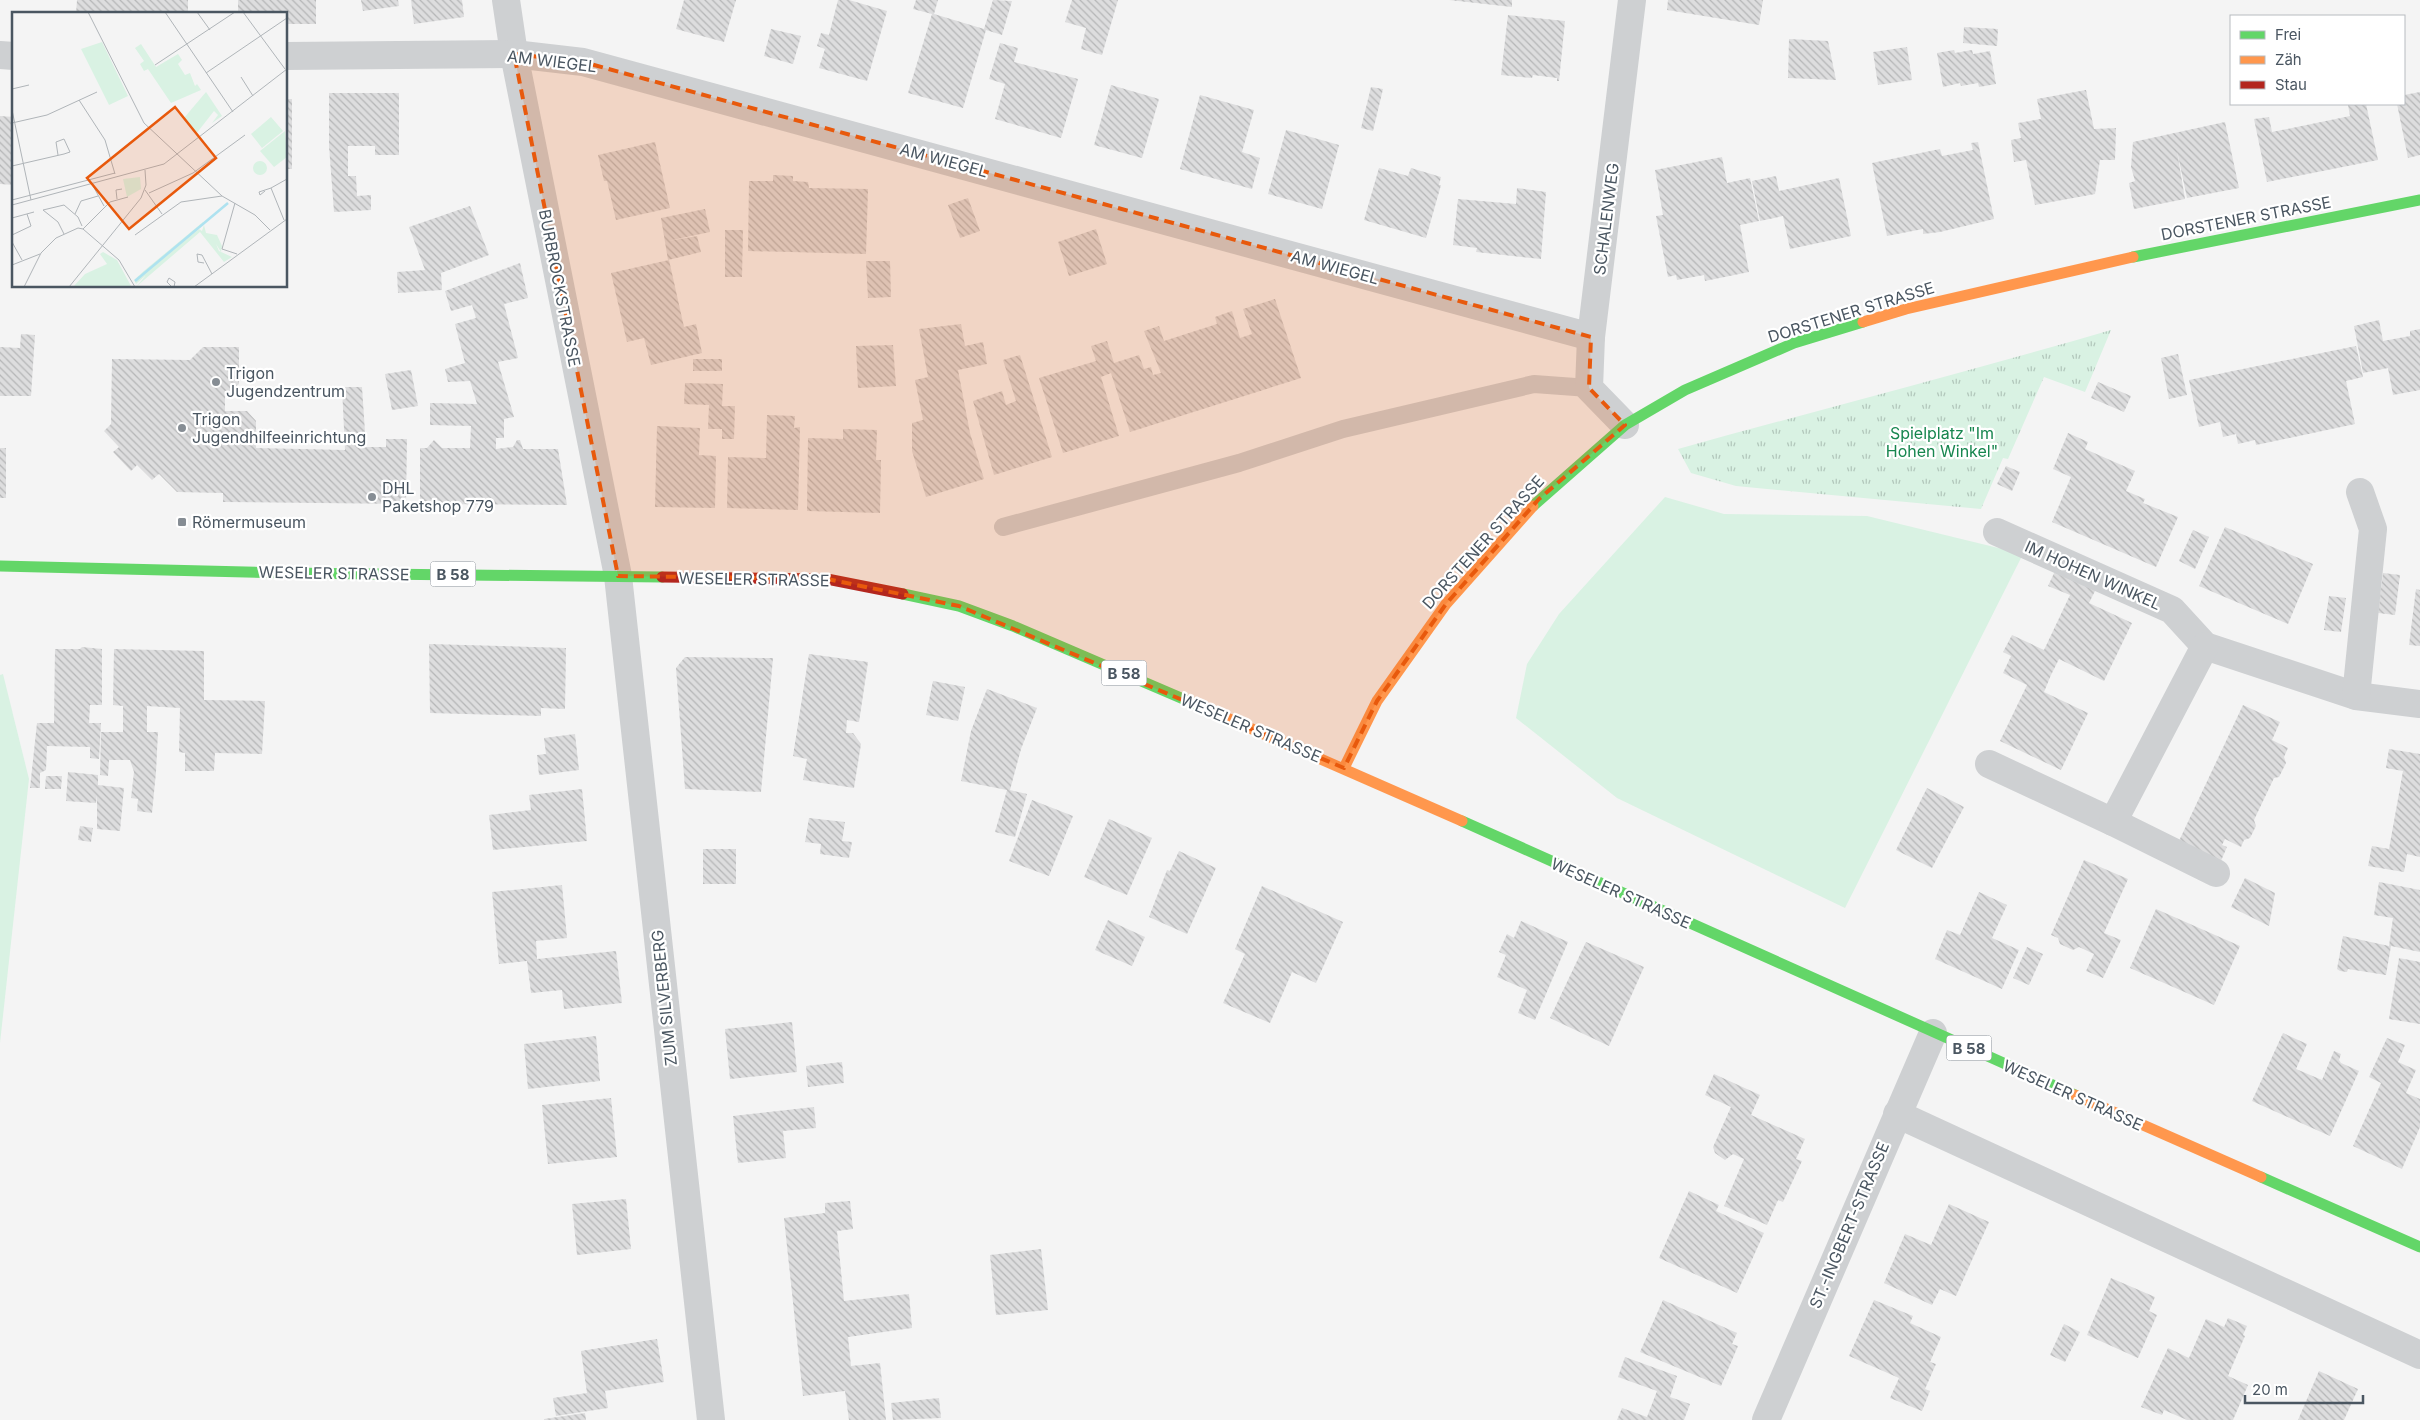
<svg xmlns="http://www.w3.org/2000/svg" width="2420" height="1420" viewBox="0 0 2420 1420" font-family="Inter,sans-serif">
	<style>
		.green { fill: #d9f2e3 }
		.park { fill: url(#park-tufts) }
		.building { fill: url(#building-back-hatch) }
		.lines { fill: none; stroke-linecap: round; stroke-linejoin: round }
		.lane { stroke: #ced0d2; stroke-width: 18 }
		.street { stroke: #ced0d2; stroke-width: 28 }
		.fast { stroke: #63d668; stroke-width: 11 }
		.slow { stroke: #ff974d; stroke-width: 11 }
		.jam { stroke: #b3261e; stroke-width: 11 }
		.marked { fill: #e8590c; fill-opacity: 0.2; stroke: #e8590c; stroke-width: 4; stroke-dasharray: 10 6; stroke-linejoin: round }
		.poi-dot { fill: #868d94; stroke: #fff; stroke-width: 2 }
		.labels { text-anchor: middle; dominant-baseline: central; stroke-width: 4.5; stroke-linejoin: round; paint-order: stroke }
		.shield { fill: #fff; stroke: #808990; stroke-width: 1 }
		.shield-label { font-size: 15px; font-weight: bold; fill: #4a5661 }
		.street-label { font-size: 16px; fill: #4a5661; stroke: #fff }
		.poi-label { font-size: 16px; fill: #4a5661; stroke: #fff; text-anchor: start }
		.park-label { font-size: 16px; fill: #17864f; stroke: #fff }
		.inset-river { fill: none; stroke: #aee2f0; stroke-width: 2.5 }
		.inset-road { fill: none; stroke: #b0b5b9; stroke-width: 1 }
		.view { fill: #e8590c; fill-opacity: 0.15; stroke: #e8590c; stroke-width: 2.5 }
		.inset-edge { fill: none; stroke: #4a5661; stroke-width: 2.5 }
	</style>
	<defs>
		<pattern id="park-tufts" width="24" height="20" patternUnits="userSpaceOnUse" patternTransform="scale(1.25)"><rect width="24" height="20" fill="#d9f2e3"/><path d="M3 7l-1-3M5 7V3M7 7l1-3M15 17l-1-3M17 17v-4M19 17l1-3" fill="none" stroke="#b2c7bb"/></pattern>
		<pattern id="building-back-hatch" width="6" height="6" patternUnits="userSpaceOnUse" patternTransform="scale(1.25)"><rect width="6" height="6" fill="#ddddde"/><path d="M-1 5l2 2M0 0l6 6M5-1l2 2" fill="none" stroke="#b5b6b7"/></pattern>
	</defs>
	<rect width="100%" height="100%" fill="#f4f4f4"/>
	<g class="green">
		<polygon points="1665,497 1724,514 1867,516 2023,554 1845,908 1617,798 1516,718 1527,664 1559,614"/>
		<polygon points="3,674 29,779 0,1043 0,675"/>
	</g>
	<path class="park" d="M2111,330L2085,392L2044,377L2008,459L2003,458L1981,509L1736,486L1691,473L1678,449C1822,409 1967,372 2111,330Z"/>
	<g class="building">
		<polygon points="77,0 188,0 188,14 76,14"/>
		<polygon points="238,0 316,0 316,24 286,24 286,14 238,14"/>
		<polygon points="361,0 398,0 399,6 363,11"/>
		<polygon points="411,0 462,0 464,17 414,24"/>
		<polygon points="684,0 736,0 724,42 676,29"/>
		<polygon points="838,0 849,0 887,11 867,81 819,68 825,49 817,46 821,33 829,35"/>
		<polygon points="916,0 938,0 934,14 984,29 993,0 1012,1 1002,35 986,30 963,108 908,93 932,14 913,9"/>
		<polygon points="1072,0 1118,0 1102,55 1081,49 1086,28 1065,22"/>
		<polygon points="1449,0 1512,0 1512,7"/>
		<polygon points="1668,0 1763,0 1759,25 1667,10"/>
		<polygon points="1508,15 1565,21 1559,81 1557,81 1557,78 1533,75 1532,78 1501,75"/>
		<polygon points="1964,27 1998,29 1997,46 1963,43"/>
		<polygon points="771,29 801,36 793,64 764,56"/>
		<polygon points="1789,39 1828,41 1836,80 1788,78"/>
		<polygon points="1000,43 1018,48 1014,62 1078,79 1061,138 995,119 1005,84 989,79"/>
		<polygon points="1907,47 1912,80 1878,85 1873,52"/>
		<polygon points="1954,50 1955,53 1972,50 1973,54 1990,51 1996,84 1979,87 1978,83 1961,86 1960,83 1943,87 1937,53"/>
		<polygon points="1111,85 1159,99 1142,158 1094,145"/>
		<polygon points="1371,87 1383,89 1373,131 1361,128"/>
		<polygon points="2086,90 2094,129 2116,128 2115,160 2100,160 2095,194 2035,205 2026,160 2014,162 2011,140 2021,138 2018,123 2041,119 2037,99"/>
		<polygon points="2420,92 2420,155 2408,158 2397,104 2404,104 2404,95"/>
		<polygon points="329,93 399,93 399,155 375,155 375,146 348,146 348,176 356,176 357,196 371,195 371,210 334,212 329,146"/>
		<polygon points="1200,95 1254,110 1242,152 1260,158 1252,189 1180,169"/>
		<rect x="286" y="99" width="6" height="70"/>
		<polygon points="2366,104 2378,160 2267,182 2254,119 2269,117 2272,132 2350,116 2348,105"/>
		<polygon points="0,116 14,117 14,185 0,184"/>
		<polygon points="2225,122 2239,188 2187,198 2177,151 2185,199 2134,209 2129,183 2135,181 2131,167 2133,142"/>
		<polygon points="1286,130 1339,145 1322,209 1268,194"/>
		<polygon points="655,142 670,208 616,220 607,181 604,181 598,155"/>
		<polygon points="1978,142 1994,219 1940,232 1923,234 1923,229 1887,236 1872,163 1940,149 1942,156 1973,150 1971,143"/>
		<polygon points="1722,157 1727,183 1750,178 1759,221 1740,225 1749,272 1705,281 1704,275 1677,280 1676,275 1668,277 1656,216 1663,215 1655,170"/>
		<polygon points="1379,168 1408,176 1411,168 1441,177 1439,185 1441,185 1426,238 1364,220"/>
		<polygon points="773,175 793,176 793,181 808,182 809,188 868,189 866,254 748,251 749,181 773,181"/>
		<polygon points="1776,176 1779,191 1839,178 1851,236 1790,249 1783,216 1760,221 1752,181"/>
		<polygon points="1517,188 1546,192 1541,259 1476,252 1477,248 1453,245 1458,199 1516,204"/>
		<polygon points="968,198 980,231 960,238 948,205"/>
		<polygon points="470,206 489,255 441,273 442,290 398,293 397,272 425,270 409,227"/>
		<polygon points="705,209 710,232 668,241 697,236 701,252 668,260 661,218"/>
		<polygon points="1096,229 1107,264 1069,276 1058,242"/>
		<polygon points="725,230 743,230 742,277 725,277"/>
		<polygon points="669,260 684,327 696,324 702,353 651,365 644,338 627,342 611,273"/>
		<polygon points="866,261 890,261 891,297 868,298"/>
		<polygon points="520,263 528,298 504,304 518,358 498,362 514,417 504,419 504,438 496,438 496,449 513,447 517,440 520,440 523,449 558,449 567,505 420,504 420,448 427,448 434,440 442,448 470,448 471,426 430,425 430,403 477,404 470,381 448,382 445,369 465,363 455,324 476,318 472,305 451,311 445,291"/>
		<polygon points="1275,299 1301,378 1130,432 1111,373 1101,377 1119,436 1063,453 1039,378 1096,361 1091,346 1107,341 1114,363 1139,355 1144,369 1151,367 1153,375 1161,373 1144,331 1159,326 1164,341 1217,324 1215,317 1232,311 1240,338 1252,334 1243,309"/>
		<polygon points="2379,320 2383,341 2410,336 2410,331 2420,329 2420,390 2393,395 2388,368 2363,373 2354,326"/>
		<polygon points="961,324 965,346 983,342 987,364 958,370 970,433 984,479 926,497 912,451 912,423 923,420 915,380 928,377 919,329"/>
		<polygon points="21,334 35,335 31,396 0,396 0,347 20,348"/>
		<polygon points="893,345 896,386 858,388 856,346"/>
		<polygon points="2356,346 2363,377 2346,381 2355,424 2256,445 2255,440 2238,444 2236,434 2223,437 2220,422 2199,427 2189,380"/>
		<polygon points="203,347 239,347 239,384 225,397 225,411 247,411 256,421 256,448 345,450 342,387 362,387 365,432 361,447 386,447 386,439 407,439 406,504 223,502 223,493 177,492 159,474 152,480 137,465 131,471 113,452 119,447 104,431 111,424 112,359 190,360"/>
		<polygon points="2178,354 2187,395 2169,399 2161,358"/>
		<polygon points="1020,355 1052,457 994,475 973,401 1002,391 1006,405 1016,401 1003,360"/>
		<rect x="693" y="359" width="29" height="12"/>
		<polygon points="411,370 418,406 392,410 385,374"/>
		<polygon points="2098,382 2131,396 2124,412 2091,398"/>
		<polygon points="685,383 723,384 722,406 735,406 734,439 722,439 722,429 708,429 709,405 684,404"/>
		<polygon points="767,415 795,416 794,428 800,427 798,510 727,508 728,457 766,458"/>
		<polygon points="657,426 700,428 699,455 716,456 715,508 655,507"/>
		<polygon points="843,429 877,430 876,460 881,460 880,513 807,511 808,438 843,439"/>
		<polygon points="2068,433 2088,442 2085,449 2135,471 2126,491 2145,499 2143,503 2178,517 2156,567 2052,522 2071,477 2053,469"/>
		<rect x="0" y="448" width="6" height="50"/>
		<polygon points="2006,466 2020,472 2012,491 1997,484"/>
		<polygon points="2225,527 2313,564 2288,624 2199,586"/>
		<polygon points="2193,530 2209,537 2195,569 2179,561"/>
		<polygon points="2055,571 2096,589 2089,603 2132,623 2104,681 2059,659 2051,675 2044,692 2088,713 2061,770 2000,741 2027,685 2003,673 2011,656 2003,652 2012,635 2044,650 2070,595 2048,586"/>
		<polygon points="2383,573 2400,575 2395,615 2378,613"/>
		<polygon points="2416,589 2420,590 2420,646 2409,645"/>
		<polygon points="2329,596 2346,598 2341,632 2324,630"/>
		<polygon points="429,644 566,648 565,709 541,708 541,716 430,713"/>
		<polygon points="82,647 102,649 102,705 90,705 89,723 101,723 99,759 90,758 90,747 47,746 46,770 40,773 40,788 30,788 37,723 54,723 55,649 80,649"/>
		<polygon points="114,649 204,651 204,700 265,701 262,754 215,753 214,771 185,771 185,753 179,752 180,708 147,706 147,732 158,732 156,772 152,813 137,811 138,799 131,798 134,772 130,760 109,760 108,776 100,775 101,732 123,732 123,706 113,705"/>
		<polygon points="809,654 868,662 859,722 847,720 846,733 853,733 861,744 854,788 803,780 807,759 793,756"/>
		<polygon points="685,657 773,658 761,792 685,789 676,668"/>
		<polygon points="933,681 965,687 958,721 926,715"/>
		<polygon points="987,689 1037,708 1021,749 1010,790 1027,794 1015,837 995,832 1007,790 961,781 971,731"/>
		<polygon points="2243,705 2280,722 2272,740 2288,748 2284,757 2286,763 2279,777 2274,778 2254,820 2256,826 2250,838 2244,840 2241,847 2225,839 2222,845 2227,847 2220,863 2178,843"/>
		<polygon points="575,734 579,770 539,775 537,755 546,754 544,738"/>
		<polygon points="2389,749 2420,754 2420,857 2407,854 2404,872 2368,866 2372,846 2389,849 2403,771 2386,768"/>
		<polygon points="68,772 98,775 98,785 124,788 120,831 97,829 97,795 96,803 66,801"/>
		<polygon points="46,776 62,776 61,789 45,789"/>
		<polygon points="1927,788 1964,807 1932,868 1896,850"/>
		<polygon points="582,789 587,841 493,850 489,815 531,810 529,795"/>
		<polygon points="1032,800 1073,816 1049,876 1009,861"/>
		<polygon points="809,818 845,822 842,841 852,842 849,858 820,854 821,844 805,842"/>
		<polygon points="1109,819 1152,838 1127,895 1084,877"/>
		<polygon points="80,826 93,828 91,842 78,840"/>
		<rect x="703" y="849" width="33" height="35"/>
		<polygon points="1179,851 1216,868 1187,934 1149,917 1167,870 1170,871"/>
		<polygon points="2084,860 2128,879 2104,933 2121,940 2103,978 2086,971 2094,954 2079,947 2073,950 2060,944 2058,938 2051,935"/>
		<polygon points="2245,878 2275,893 2269,926 2231,907"/>
		<polygon points="2379,882 2420,890 2420,952 2391,946 2386,975 2348,969 2347,972 2340,971 2337,969 2343,936 2389,946 2393,918 2374,915"/>
		<polygon points="562,885 567,938 536,941 537,959 616,951 622,1003 564,1009 562,990 531,993 527,961 499,964 492,892"/>
		<polygon points="1262,886 1343,922 1316,983 1292,972 1270,1023 1223,1003 1245,954 1235,949"/>
		<polygon points="1979,892 2007,905 1992,938 2019,950 2002,989 1935,959 1947,930 1960,935"/>
		<polygon points="2156,909 2240,946 2214,1005 2130,968"/>
		<polygon points="1108,920 1145,937 1132,966 1095,950"/>
		<polygon points="1521,921 1568,942 1535,1020 1518,1013 1527,990 1497,977 1506,955 1499,952 1507,934 1514,938"/>
		<polygon points="1586,942 1644,967 1609,1046 1550,1018"/>
		<polygon points="2027,947 2043,954 2029,985 2013,978"/>
		<polygon points="2399,958 2420,962 2420,1024 2389,1019"/>
		<polygon points="792,1022 797,1072 730,1079 725,1029"/>
		<polygon points="2283,1033 2307,1044 2296,1069 2322,1080 2334,1051 2341,1054 2339,1060 2341,1063 2359,1071 2330,1136 2252,1101"/>
		<polygon points="596,1036 600,1081 528,1089 524,1044"/>
		<polygon points="2387,1038 2405,1045 2398,1062 2416,1070 2406,1093 2420,1099 2420,1127 2402,1169 2353,1146 2381,1083 2369,1077"/>
		<polygon points="842,1062 844,1083 808,1087 806,1066"/>
		<polygon points="1714,1074 1760,1095 1751,1115 1805,1139 1796,1159 1802,1161 1783,1202 1778,1200 1767,1225 1724,1206 1744,1159 1733,1154 1725,1160 1715,1153 1713,1147 1731,1107 1705,1095"/>
		<polygon points="611,1098 617,1157 548,1164 542,1105"/>
		<polygon points="814,1107 816,1128 783,1131 786,1158 738,1163 733,1116"/>
		<polygon points="1689,1191 1719,1205 1716,1211 1764,1233 1737,1293 1659,1258"/>
		<polygon points="626,1199 631,1249 577,1255 572,1204"/>
		<polygon points="850,1201 853,1229 837,1231 844,1301 909,1294 912,1328 848,1337 851,1366 880,1363 886,1420 849,1420 845,1391 803,1396 784,1218 825,1213 825,1203"/>
		<polygon points="1949,1204 1989,1222 1956,1296 1940,1289 1932,1305 1884,1283 1905,1234 1931,1245"/>
		<polygon points="1041,1249 1048,1310 996,1315 990,1255"/>
		<polygon points="2111,1278 2155,1297 2149,1311 2157,1315 2138,1358 2087,1335"/>
		<polygon points="1663,1300 1737,1333 1732,1344 1738,1346 1721,1386 1640,1352"/>
		<polygon points="1874,1300 1913,1316 1910,1323 1941,1337 1930,1362 1936,1364 1925,1389 1930,1391 1922,1411 1890,1398 1899,1378 1849,1356"/>
		<polygon points="2228,1318 2247,1326 2243,1335 2245,1336 2228,1376 2248,1385 2233,1420 2187,1420 2164,1410 2162,1415 2141,1407 2168,1348 2189,1358 2206,1319 2224,1327"/>
		<polygon points="2064,1324 2080,1332 2065,1362 2050,1355"/>
		<polygon points="657,1339 664,1382 605,1391 608,1408 556,1416 553,1398 587,1393 581,1351"/>
		<polygon points="1625,1357 1677,1376 1670,1397 1690,1404 1684,1420 1617,1420 1622,1408 1647,1417 1657,1391 1618,1377"/>
		<polygon points="2319,1371 2358,1389 2344,1420 2298,1420"/>
		<polygon points="939,1398 941,1418 893,1420 891,1403"/>
		<polygon points="585,1413 586,1420 544,1420 544,1419"/>
	</g>
	<g class="lines">
		<polyline class="lane" points="1003,527 1239,463 1343,429 1534,384 1589,388"/>
		<g class="street">
			<polyline points="506,0 514,54 618,576 711,1420"/>
			<polyline points="0,55 14,56"/>
			<polyline points="286,56 514,54 583,62 1591,337"/>
			<polyline points="1625,425 1589,388 1591,337 1632,0"/>
			<polyline points="1997,532 2172,610 2205,646 2356,696 2420,704"/>
			<polyline points="2356,696 2373,529 2360,492"/>
			<polyline points="1989,764 2113,822 2205,646"/>
			<polyline points="2113,822 2216,873"/>
			<polyline points="1897,1114 2420,1355"/>
			<polyline points="1766,1420 1933,1033"/>
		</g>
		<g class="fast">
			<polyline points="2133,257 2420,200"/>
			<polyline points="1533,506 1625,425 1685,390 1794,343 1863,322"/>
			<polyline points="0,566 287,573 662,577"/>
			<polyline points="903,594 959,606 1013,626 1202,707"/>
			<polyline points="1462,821 2075,1095"/>
			<polyline points="2261,1177 2420,1247"/>
		</g>
		<g class="slow">
			<polyline points="1863,322 1906,309 2133,257"/>
			<polyline points="1202,707 1462,821"/>
			<polyline points="1344,768 1377,701 1446,604 1533,506"/>
			<polyline points="2075,1095 2261,1177"/>
		</g>
		<polyline class="jam" points="662,577 827,579 903,594"/>
	</g>
	<path class="marked" d="M514,54L583,62L1591,337L1589,388L1625,425L1539,499L1446,604L1377,701L1344,768L959,606L827,579L618,576Z"/>
	<g class="poi-dot">
		<circle cx="216" cy="382" r="5"/>
		<circle cx="182" cy="428" r="5"/>
		<circle cx="372" cy="497" r="5"/>
		<rect x="177" y="517" width="10" height="10" rx="2.5"/>
	</g>
	<g class="labels">
		<g class="shield">
			<rect x="430.5" y="561.5" width="45" height="25" rx="4"/>
			<rect x="1101.5" y="660.5" width="45" height="25" rx="4"/>
			<rect x="1946.5" y="1035.5" width="45" height="25" rx="4"/>
		</g>
		<g class="shield-label">
			<text x="453" y="574">B 58</text>
			<text x="1124" y="673">B 58</text>
			<text x="1969" y="1048">B 58</text>
		</g>
		<g class="street-label">
			<text transform="translate(552 61) rotate(7)">AM WIEGEL</text>
			<text transform="translate(944 160) rotate(15)">AM WIEGEL</text>
			<text transform="translate(2246 218) rotate(-11)">DORSTENER STRASSE</text>
			<text transform="translate(1606 219) rotate(-83)">SCHALENWEG</text>
			<text transform="translate(1335 267) rotate(15)">AM WIEGEL</text>
			<text transform="translate(560 288) rotate(79)">BURBROCKSTRASSE</text>
			<text transform="translate(1851 312) rotate(-17)">DORSTENER STRASSE</text>
			<text transform="translate(1483 542) rotate(-48)">DORSTENER STRASSE</text>
			<text transform="translate(334 573) rotate(1)">WESELER STRASSE</text>
			<text transform="translate(2093 575) rotate(24)">IM HOHEN WINKEL</text>
			<text transform="translate(754 579) rotate(1)">WESELER STRASSE</text>
			<text transform="translate(1251 728) rotate(23)">WESELER STRASSE</text>
			<text transform="translate(1621 893) rotate(24)">WESELER STRASSE</text>
			<text transform="translate(664 998) rotate(-96)">ZUM SILVERBERG</text>
			<text transform="translate(2073 1095) rotate(24)">WESELER STRASSE</text>
			<text transform="translate(1849 1225) rotate(-67)">ST.-INGBERT-STRASSE</text>
		</g>
		<g class="poi-label">
			<text x="226" y="373">Trigon<tspan x="226" dy="18">Jugendzentrum</tspan></text>
			<text x="192" y="419">Trigon<tspan x="192" dy="18">Jugendhilfeeinrichtung</tspan></text>
			<text x="382" y="488">DHL<tspan x="382" dy="18">Paketshop 779</tspan></text>
			<text x="192" y="522">Römermuseum</text>
		</g>
		<g class="park-label">
			<text x="1942" y="433">Spielplatz "Im<tspan x="1942" dy="18">Hohen Winkel"</tspan></text>
		</g>
	</g>
	<g transform="translate(12 12)">
		<rect width="275" height="275" fill="#f4f4f4"/>
		<path d="M90,30L116,84L97,93L69,37ZM129,32L144,55L166,42L170,48L166,52L173,63L178,61L183,74L185,72L189,78L159,91L136,57L132,59L128,52L132,49L123,36ZM194,80L210,104L200,111L206,103L202,99L184,122L172,106ZM259,105L271,119L250,136L239,122ZM273,119L275,145L262,155L248,139ZM241 156a7 7 0 1 1 14 0a7 7 0 1 1-14 0ZM128,165L129,177L115,185L111,167ZM191,210L192,212L124,272L122,268L133,258ZM192,213L194,221L205,223L210,234L209,240L204,232L207,239L220,245L212,250L188,220L125,274L140,256L187,217L190,219ZM91,240L105,248L119,274L61,275L73,262L95,252L88,242Z" fill="#d9f2e3"/>
		<path class="inset-river" d="M123,269L216,191"/>
		<path class="inset-road" d="M76,0L132,111L210,184L243,203L258,218M153,0L221,100M185,0L198,18M231,0L273,57M143,53L223,0M194,61L275,6M229,65L241,84M0,77L17,73M67,88L93,128L103,162M0,98L19,188M0,111L35,103L85,80M0,154L52,142L58,140L52,127L44,130L46,143M80,172L92,194M133,178L150,202M253,179L248,183L247,180L259,176M137,181L181,161L233,123M105,187L104,178L110,177M0,188L103,161M223,191L210,237L225,242M0,193L152,152L275,57M63,202L69,189L86,184M0,206L22,200M272,208L259,176L275,167M71,217L107,248L123,275M52,222L46,210L31,198L52,193L66,205L70,214M0,223L19,214L15,202M123,223L169,190L210,184M0,230L10,248M192,251L186,250L185,242L190,243L200,262M0,253L28,242M12,275L29,241L44,226L66,216L71,217L98,190L116,185M57,275L129,186L134,173L133,158M160,275L155,270L157,266L163,270L162,275M182,275L275,207"/>
		<path class="view" d="M163,95L204,146L117,217L75,166Z"/>
		<rect width="275" height="275" class="inset-edge"/>
	</g>
	<rect x="2230" y="15" width="175" height="90" fill="#ffffff" stroke="#b7bbc0"/>
	<rect x="2240" y="31" width="25" height="8" fill="#63d668" stroke="#b7bbc0"/>
	<text x="2275" y="40" font-size="15" fill="#4a5661">Frei</text>
	<rect x="2240" y="56" width="25" height="8" fill="#ff974d" stroke="#b7bbc0"/>
	<text x="2275" y="65" font-size="15" fill="#4a5661">Zäh</text>
	<rect x="2240" y="81" width="25" height="8" fill="#b3261e" stroke="#b7bbc0"/>
	<text x="2275" y="90" font-size="15" fill="#4a5661">Stau</text>
	<path d="M2245 1395v8h118v-8" fill="none" stroke="#4a5661" stroke-width="2.5"/>
	<text x="2252" y="1395" font-size="15" fill="#4a5661" stroke="#ffffff" stroke-width="4" paint-order="stroke">20 m</text>
</svg>
